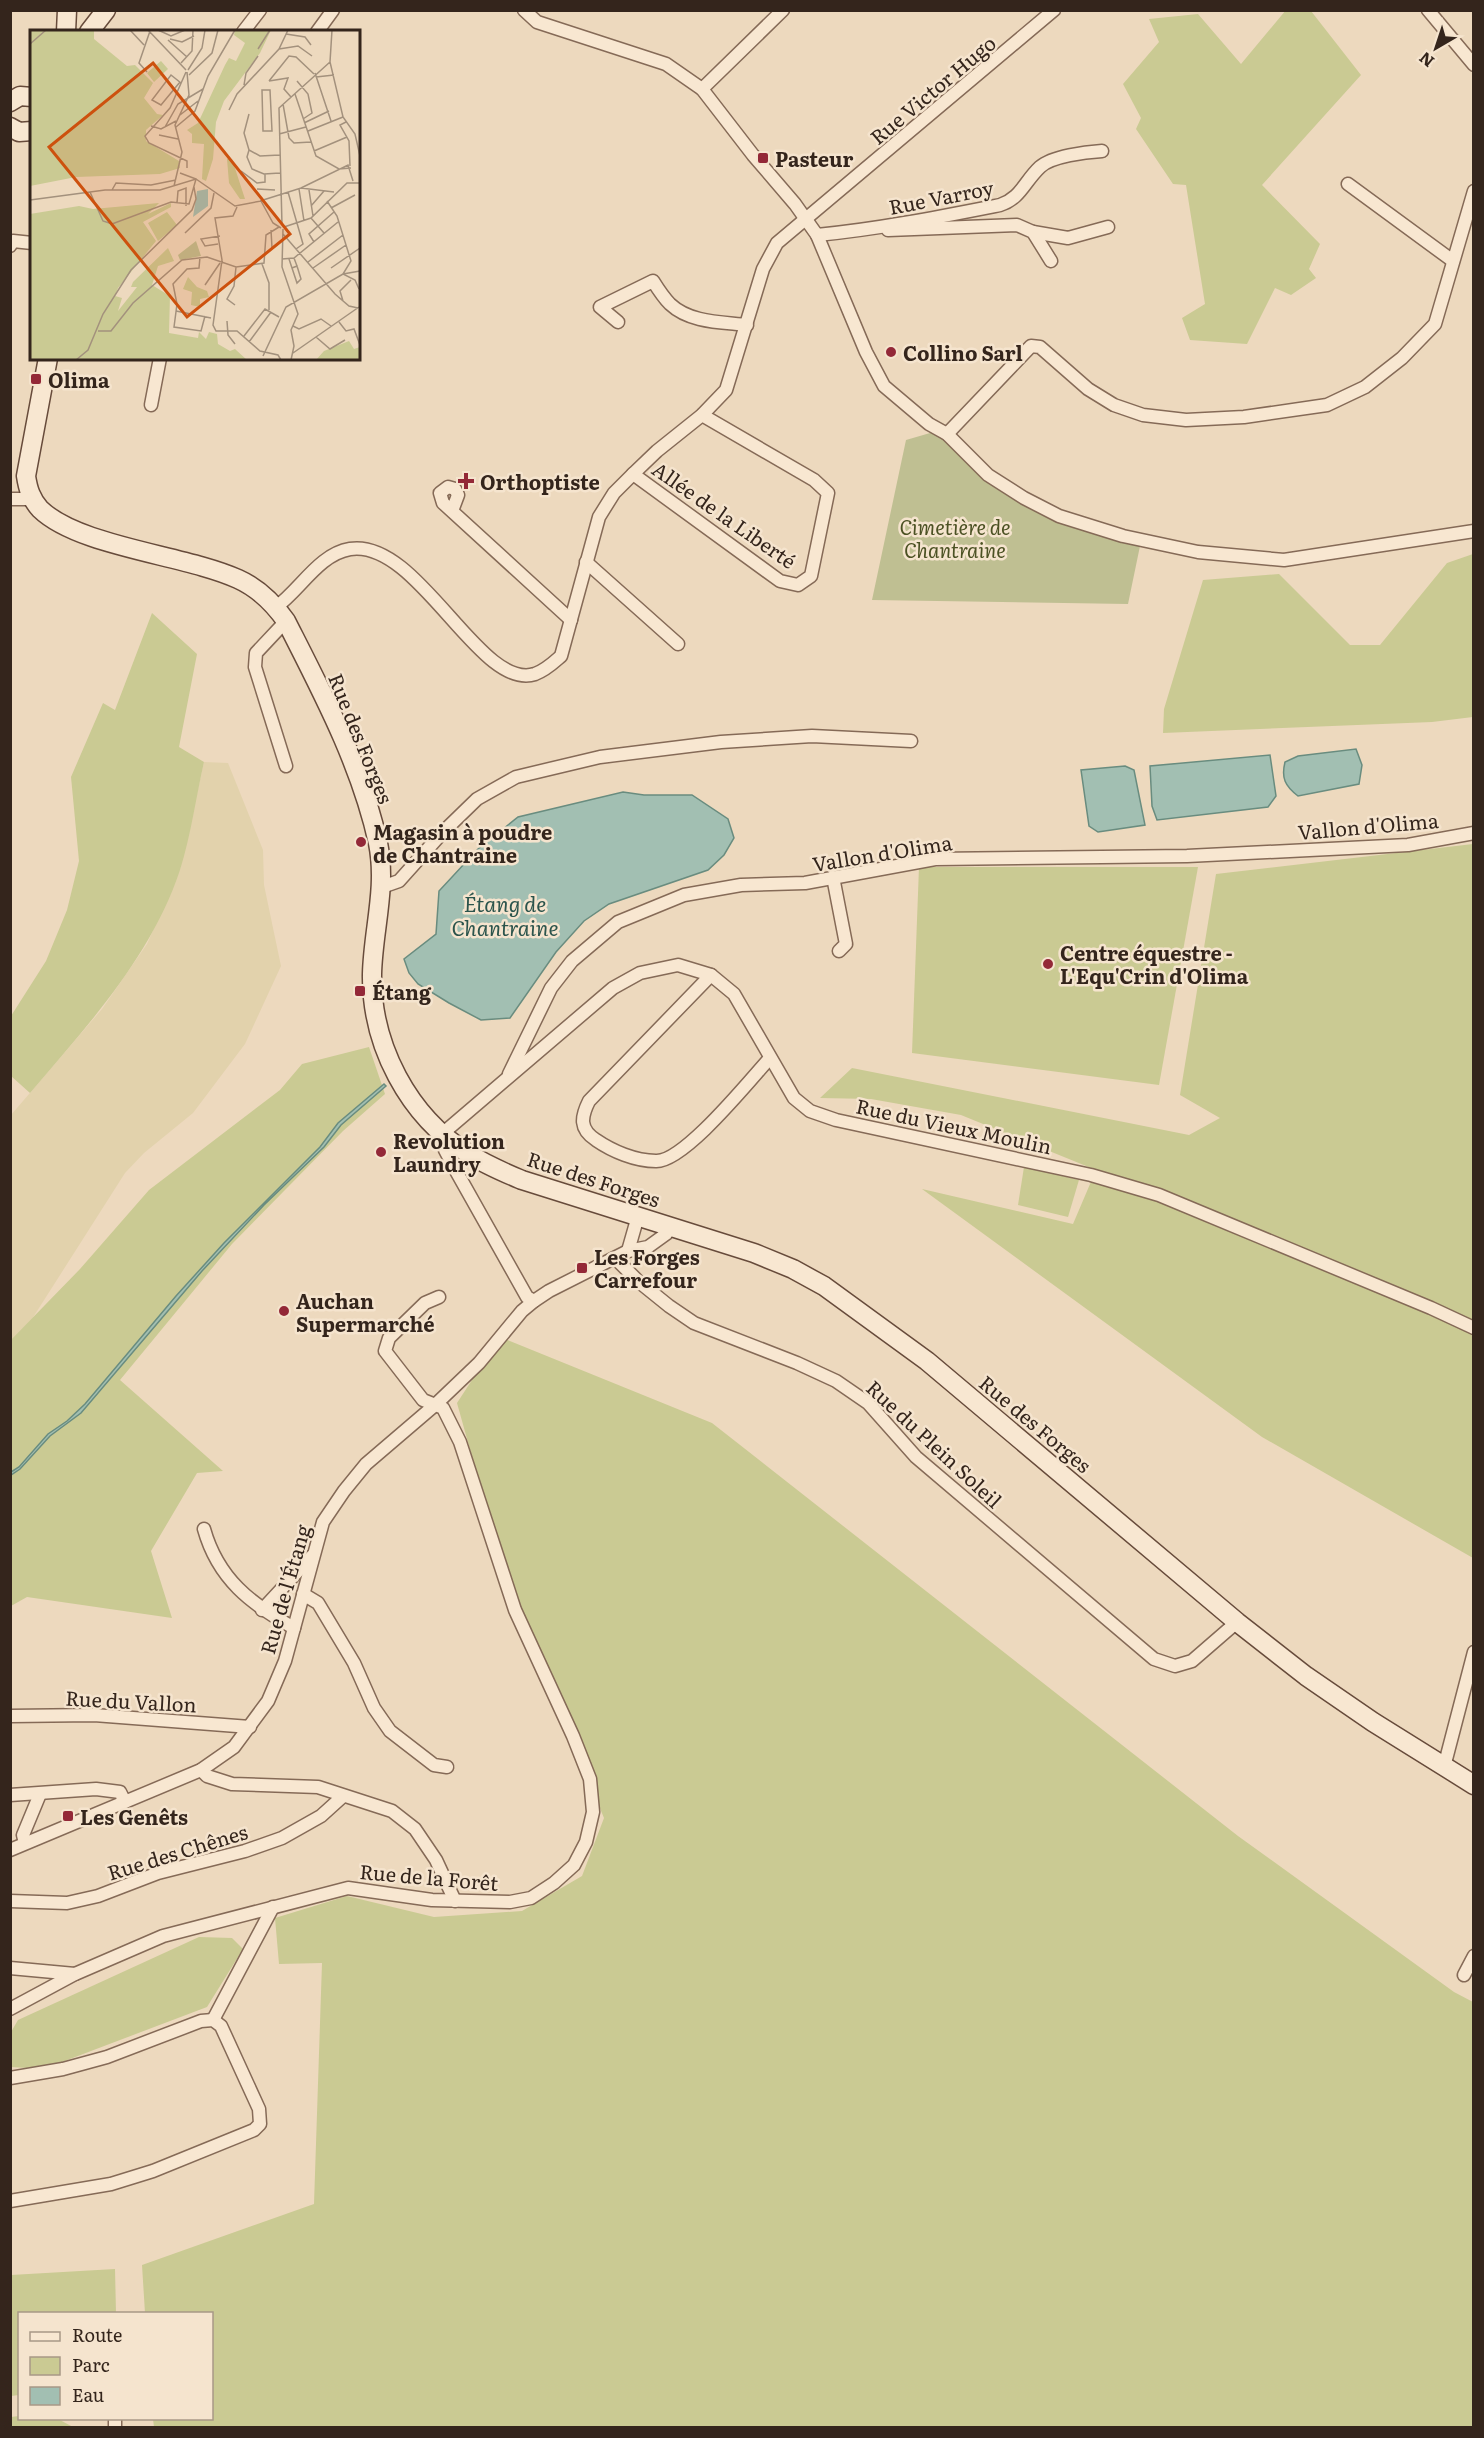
<svg xmlns="http://www.w3.org/2000/svg" width="1484" height="2438" viewBox="0 0 1484 2438" font-family="Literata,serif">
	<style>
		.farmland { fill: #e2d2ac }
		.green { fill: #caca93 }
		.cemetery { fill: #bfbf92 }
		.water { fill: #a2bfb2; stroke: #698c7f; stroke-width: 1.5 }
		.lines { fill: none; stroke-linecap: round; stroke-linejoin: round }
		.street-casing { stroke: #856a57; stroke-width: 15 }
		.secondary-casing { stroke: #674b3b; stroke-width: 21 }
		.street { stroke: #f8e7d1; stroke-width: 12 }
		.secondary { stroke: #f8e7d1; stroke-width: 18 }
		.poi-dot { fill: #932837; stroke: #f5e4ce; stroke-width: 2 }
		.labels { text-anchor: middle; dominant-baseline: central; stroke-width: 5; stroke-linejoin: round; paint-order: stroke }
		.street-label { font-size: 20px; fill: #34251c; stroke: #f5e4ce }
		.poi-label { font-size: 20px; font-weight: bold; fill: #34251c; stroke: #f5e4ce; text-anchor: start }
		.park-label { font-size: 20px; font-style: italic; fill: #4b5123; stroke: #f5e4ce }
		.water-label { font-size: 21px; font-style: italic; fill: #2b544c; stroke: #f5e4ce }
		.inset-road { fill: none; stroke: #a3917d; stroke-width: 1.5 }
		.view { fill: #cd510e; fill-opacity: 0.15; stroke: #cd510e; stroke-width: 3 }
		.inset-edge { fill: none; stroke: #34251c; stroke-width: 3 }
	</style>
	<rect width="100%" height="100%" fill="#edd9be"/>
	<polygon class="farmland" points="204,762 228,763 263,850 264,885 281,966 245,1044 193,1113 144,1153 125,1173 32,1319 11,1341 11,1115 102,1009 147,944 180,869"/>
	<g class="green">
		<polygon points="1286,10 1311,11 1361,75 1262,185 1320,244 1309,269 1316,278 1291,295 1275,288 1247,344 1190,340 1182,318 1205,304 1186,185 1173,184 1136,129 1141,118 1123,84 1159,42 1149,19 1198,14 1241,64"/>
		<polygon points="1473,554 1473,717 1432,722 1163,733 1164,709 1203,580 1279,574 1350,645 1380,645 1447,563"/>
		<path d="M152,613L197,654L179,747L204,762C196,797 191,835 180,870C151,957 88,1025 30,1093L11,1076V1016L46,961L67,910L79,861L71,777L103,703L115,710Z"/>
		<polygon points="1473,844 1473,1558 1262,1437 922,1189 1073,1224 1096,1170 961,1115 871,1099 820,1098 852,1068 1189,1135 1220,1118 1180,1095 1216,874"/>
		<polygon points="919,867 1198,867 1159,1085 912,1053"/>
		<polygon points="369,1047 385,1094 343,1131 232,1244 120,1380 223,1471 197,1473 151,1551 172,1618 27,1597 11,1606 10,1341 80,1269 149,1190 280,1090 302,1064"/>
		<polygon points="1024,1167 1079,1180 1068,1217 1018,1205"/>
		<polygon points="500,1337 712,1423 1238,1836 1454,1992 1473,2002 1473,2427 154,2427 153,2419 212,2418 212,2314 145,2313 142,2265 314,2204 322,1963 279,1964 275,1918 347,1896 434,1917 522,1911 582,1876 604,1818 509,1589 457,1403"/>
		<polygon points="199,1937 232,1938 243,1949 207,2007 62,2062 27,2068 11,2067 11,2032 18,2020"/>
		<polygon points="115,2269 116,2313 20,2314 19,2395 11,2396 11,2275"/>
		<polygon points="19,2416 20,2418 58,2419 73,2427 11,2427 11,2417"/>
	</g>
	<polygon class="cemetery" points="937,431 989,484 1059,522 1140,546 1128,604 872,600 906,440"/>
	<g class="water">
		<path d="M1356,749L1362,765L1359,784L1298,796C1285,786 1281,778 1285,762L1298,756Z"/>
		<polygon points="1270,755 1276,796 1268,807 1157,820 1152,806 1150,766"/>
		<polygon points="1125,766 1134,770 1145,825 1098,832 1089,826 1081,770"/>
		<polygon points="623,792 644,795 692,795 728,819 734,838 724,855 708,870 609,904 584,921 556,952 510,1018 481,1020 449,1003 418,984 409,973 404,959 436,934 439,891 478,849 518,817"/>
		<polygon points="384,1084 386,1086 341,1125 324,1147 264,1205 202,1271 81,1413 50,1436 20,1469 11,1475 11,1472 19,1467 48,1434 67,1421 85,1404 176,1296 224,1243 320,1147 338,1123"/>
	</g>
	<g class="lines">
		<defs>
			<g id="street">
				<polyline points="524,10 537,22 666,64 702,89 753,155 795,204 817,235 866,352 884,386 929,424 947,434 988,475 1024,498 1059,516 1123,536 1198,552 1284,560 1474,531"/>
				<polyline points="1428,10 1474,65"/>
				<polyline points="243,32 260,10"/>
				<polyline points="317,32 333,10"/>
				<polyline points="702,89 783,10"/>
				<polyline points="1348,184 1453,261"/>
				<polyline points="888,230 1017,225 1033,232 1051,261"/>
				<polyline points="1033,232 1068,238 1108,227"/>
				<path d="M817,235C879,229 939,217 1000,205C1021,198 1024,182 1040,167C1052,156 1086,152 1102,151"/>
				<polyline points="10,246 13,241 32,243"/>
				<path d="M618,322L600,307L653,281C658,289 664,298 670,304C690,323 722,322 747,325"/>
				<polyline points="151,405 160,358"/>
				<polyline points="947,434 1031,346 1040,347 1088,389 1114,405 1143,415 1186,420 1244,417 1327,405 1365,387 1402,358 1435,324 1474,191"/>
				<polyline points="633,474 780,581 798,585 811,576 828,493 814,480 702,415"/>
				<polyline points="10,499 32,499"/>
				<polyline points="452,511 458,495 455,489 448,487 440,493 443,503 571,620"/>
				<polyline points="586,562 678,644"/>
				<path d="M276,607C300,590 319,554 350,549C418,538 480,692 535,674C546,670 553,663 561,656L599,517L614,493L633,474L657,451L702,415L726,390L763,269L777,243L1054,10"/>
				<polyline points="286,766 255,667 256,653 286,621"/>
				<polyline points="833,877 846,944 839,951"/>
				<polyline points="382,887 399,881 442,833 477,799 516,777 600,757 721,742 812,736 911,741"/>
				<path d="M711,975L589,1101C581,1117 579,1129 596,1140C612,1151 635,1161 656,1161C684,1162 749,1081 770,1058"/>
				<polyline points="509,1074 551,988 572,961 618,922 684,895 741,885 805,883 935,859 1187,856 1329,849 1408,845 1474,833"/>
				<polyline points="628,1251 638,1216"/>
				<polyline points="615,1258 638,1281 669,1306 694,1323 797,1363 836,1381 868,1403 916,1457 1154,1659 1175,1666 1192,1661 1237,1622"/>
				<polyline points="534,1301 527,1297 455,1169 445,1150 442,1134 613,988 640,973 678,965 711,975 734,994 794,1098 810,1111 836,1120 1091,1175 1159,1195 1431,1308 1474,1328"/>
				<path d="M204,1529C218,1579 251,1604 294,1628"/>
				<polyline points="303,1594 318,1603 354,1663 374,1708 390,1731 434,1765 447,1767"/>
				<polyline points="262,1610 312,1556"/>
				<polyline points="10,1716 94,1715 250,1727"/>
				<polyline points="1444,1767 1474,1652"/>
				<polyline points="201,1770 207,1776 232,1784 318,1787 392,1811 415,1829 436,1860 455,1901"/>
				<polyline points="10,1795 96,1789 120,1792 125,1802"/>
				<polyline points="25,1843 23,1835 40,1794"/>
				<polyline points="10,1850 201,1770 234,1747 268,1701 285,1661 323,1522 344,1491 366,1464 435,1405 479,1363 522,1311 534,1301 549,1291 628,1251 648,1247 666,1234 671,1226"/>
				<polyline points="10,1901 67,1903 98,1896 158,1873 245,1851 282,1838 321,1816 342,1797"/>
				<polyline points="10,1968 75,1974"/>
				<polyline points="1464,1975 1474,1956"/>
				<polyline points="10,2009 75,1974 163,1936 348,1888 432,1900 510,1902 531,1898 554,1883 574,1865 586,1842 593,1812 590,1779 573,1736 515,1610 460,1442 443,1408 423,1400 385,1351 389,1338 425,1303 439,1297"/>
				<polyline points="213,2020 273,1907"/>
				<polyline points="10,2078 63,2069 107,2057 201,2021 213,2020 221,2026 259,2109 260,2124 254,2130 153,2171 111,2184 10,2201"/>
				<polyline points="115,2418 115,2428"/>
			</g>
			<g id="secondary">
				<polyline points="66,32 67,10"/>
				<polyline points="89,32 106,10"/>
				<polyline points="10,102 20,96 32,97"/>
				<polyline points="10,127 19,132 32,131"/>
				<path d="M48,358L26,476C28,489 31,499 40,509C79,547 186,555 238,579C258,588 274,604 286,621C322,692 361,765 378,843C387,888 373,930 372,974C371,1045 408,1116 469,1154C486,1165 503,1172 522,1180L754,1253L793,1269L824,1286L927,1361L1237,1622L1306,1676L1373,1722L1474,1785"/>
			</g>
		</defs>
		<use href="#street" class="street-casing"/>
		<use href="#secondary" class="secondary-casing"/>
		<use href="#street" class="street"/>
		<use href="#secondary" class="secondary"/>
	</g>
	<g class="poi-dot">
		<rect x="757" y="152" width="12" height="12" rx="3"/>
		<circle cx="891" cy="352" r="6"/>
		<rect x="30" y="373" width="12" height="12" rx="3"/>
		<path d="M463 472h6v6h6v6h-6v6h-6v-6h-6v-6h6z"/>
		<circle cx="361" cy="842" r="6"/>
		<circle cx="1048" cy="964" r="6"/>
		<rect x="354" y="985" width="12" height="12" rx="3"/>
		<circle cx="381" cy="1152" r="6"/>
		<rect x="576" y="1262" width="12" height="12" rx="3"/>
		<circle cx="284" cy="1311" r="6"/>
		<rect x="62" y="1810" width="12" height="12" rx="3"/>
	</g>
	<g class="labels">
		<g class="street-label">
			<text transform="translate(932 89) rotate(-40)">Rue Victor Hugo</text>
			<text transform="translate(941 196) rotate(-11)">Rue Varroy</text>
			<text transform="translate(725 514) rotate(35)">Allée de la Liberté</text>
			<text transform="translate(362 738) rotate(68)">Rue des Forges</text>
			<text transform="translate(1368 825) rotate(-5)">Vallon d'Olima</text>
			<text transform="translate(882 852) rotate(-9)">Vallon d'Olima</text>
			<text transform="translate(954 1125) rotate(12)">Rue du Vieux Moulin</text>
			<text transform="translate(594 1178) rotate(18)">Rue des Forges</text>
			<text transform="translate(1036 1423) rotate(40)">Rue des Forges</text>
			<text transform="translate(935 1443) rotate(43)">Rue du Plein Soleil</text>
			<text transform="translate(284 1589) rotate(-74)">Rue de l'Étang</text>
			<text transform="translate(131 1700) rotate(3)">Rue du Vallon</text>
			<text transform="translate(177 1851) rotate(-17)">Rue des Chênes</text>
			<text transform="translate(429 1876) rotate(5)">Rue de la Forêt</text>
		</g>
		<g class="poi-label">
			<text x="775" y="158">Pasteur</text>
			<text x="903" y="352">Collino Sarl</text>
			<text x="48" y="379">Olima</text>
			<text x="480" y="481">Orthoptiste</text>
			<text x="373" y="831">Magasin à poudre<tspan x="373" dy="23">de Chantraine</tspan></text>
			<text x="1060" y="952">Centre équestre -<tspan x="1060" dy="23">L'Equ'Crin d'Olima</tspan></text>
			<text x="372" y="991">Étang</text>
			<text x="393" y="1140">Revolution<tspan x="393" dy="23">Laundry</tspan></text>
			<text x="594" y="1256">Les Forges<tspan x="594" dy="23">Carrefour</tspan></text>
			<text x="296" y="1300">Auchan<tspan x="296" dy="23">Supermarché</tspan></text>
			<text x="80" y="1816">Les Genêts</text>
		</g>
		<g class="park-label">
			<text x="955" y="526">Cimetière de<tspan x="955" dy="23">Chantraine</tspan></text>
		</g>
		<g class="water-label">
			<text x="505" y="902">Étang de<tspan x="505" dy="24">Chantraine</tspan></text>
		</g>
	</g>
	<g transform="translate(30 30)">
		<rect width="330" height="330" fill="#edd9be"/>
		<path d="M0,0H64V9L97,36L105,35L123,53L114,68L127,84L133,85L116,100V111L149,131L150,138L130,144L46,147L0,156ZM205,0H241L230,23L194,71L186,92L183,129L176,151L172,149L174,114L162,113V104L157,100L168,93L195,35L199,28L206,31L215,13L204,5ZM131,31L138,39L124,52L117,43ZM197,129H202L215,169H210L199,153ZM129,173L118,184L141,173V177L113,192L126,211L88,258L85,266L92,268L88,281L107,257H101L103,252L138,218L144,231L128,236L122,255L140,266L139,303L168,308L169,302L176,309L179,302L187,304L188,314L200,321L205,319L217,330H0V184L49,176L63,179ZM137,182L147,195L128,211L118,193ZM158,247L167,257L177,261L179,267L170,269V277L161,275L162,262L153,259ZM319,311L324,319L330,317V330H286L294,321Z" fill="#caca93"/>
		<path d="M166,211L171,226L150,230L148,225Z" fill="#bfbf92"/>
		<path d="M178,159V176L163,187L167,161Z" fill="#a2bfb2"/>
		<path class="inset-road" d="M100,0L114,15M118,0L156,40M128,0L141,6L155,0M302,0L300,32L313,87L325,104L330,126M256,4L275,7L281,15M140,9L152,12L164,6M138,10L157,27M0,14L16,0M228,19L240,0M249,19L268,16L282,26M151,33L162,21L163,0M158,40L172,18L175,0M117,42L109,33L120,1M156,42L140,78L115,106L119,113L157,131V138M285,43L301,91M159,45L182,23L188,0M286,47L304,45M239,51L259,26L266,27L284,44M239,51L258,48L254,59L261,67M267,51L278,64L282,83L273,89M150,52L131,75L122,70L141,45L151,53M214,55L216,43L228,26M232,60H240L242,101H233ZM265,64L286,126L309,139L321,138M253,74L259,108L264,113L281,112M199,80L207,64L249,19L258,0M219,84L214,103L219,120L230,126L250,125M150,85L168,71M316,92L310,95L319,111L320,136M274,93L299,81M121,96L131,99L146,91M135,97L148,74L173,59M146,97L165,81L178,46L205,0M278,101L313,87M249,104L276,97M129,105L148,109M219,120L217,127L222,139L234,144L250,143M284,121L317,107M211,141L227,153L235,152V144M144,156L152,122L145,95L159,65L157,42M271,158L318,135L323,151M227,159L245,160M269,159L274,191M82,160L86,153L121,155L146,150M279,160L283,186M60,162L73,191L82,194L141,172L159,174L166,149L150,143M258,162L273,214L266,219M0,170L75,160H130L166,149L205,176L231,171L243,193L251,198M230,171L271,158L304,162M297,171L307,186L321,231L313,244L325,250L329,259M147,173L148,161L156,158V176M281,176L294,161M207,177L203,186L185,188L192,230L183,295L186,301H207L230,321L248,325L251,330M301,178L325,165M281,188L294,203M252,195L249,78L300,32M254,197L281,188L317,153H330M253,199L252,237L268,284L261,300L264,316L261,330M241,200L242,218M155,203L181,178L184,163M253,204L305,264L319,276L328,278M284,212L279,204L304,182M188,214L175,216L171,209L190,206M170,227L169,238L157,239L143,254L147,274L144,297L171,301L175,286M252,229L264,228L308,192M259,229L262,238L267,236L264,228M278,232L313,205M232,234L239,253V280M262,238L267,253L271,249L267,236M283,238L316,215M301,238L330,218M175,255L190,233M313,271L310,261L321,250M205,275L197,269L204,256L206,237M146,281L181,288M197,291L198,305L205,314M309,292L316,301L324,299L330,315M263,296L269,299L291,289L301,296M68,301H81L103,273L152,230L177,227L206,237L234,233L236,205L249,197M214,306L235,279L249,287M286,307L300,319L315,310M219,312L241,282M263,323L329,277M233,326L256,277L313,244L330,241M46,330L58,320L73,284L101,240L162,180L166,169L164,157"/>
		<path class="view" d="M123,33L260,204L157,287L19,117Z"/>
		<rect width="330" height="330" class="inset-edge"/>
	</g>
	<rect width="1484" height="2438" fill="none" stroke="#34251c" stroke-width="24"/>
	<rect x="18" y="2312" width="195" height="108" fill="#f5e4ce" stroke="#a89887" stroke-width="1.5"/>
	<rect x="30" y="2332" width="30" height="9" fill="#f8e7d1" stroke="#a89887" stroke-width="1.5"/>
	<text x="72" y="2342" font-size="18" fill="#34251c">Route</text>
	<rect x="30" y="2357" width="30" height="18" fill="#caca93" stroke="#a89887" stroke-width="1.5"/>
	<text x="72" y="2372" font-size="18" fill="#34251c">Parc</text>
	<rect x="30" y="2387" width="30" height="18" fill="#a2bfb2" stroke="#a89887" stroke-width="1.5"/>
	<text x="72" y="2402" font-size="18" fill="#34251c">Eau</text>
	<g transform="translate(1436 48) rotate(219)" stroke="#f5e4ce" stroke-width="4.5" paint-order="stroke">
	<path d="M0-4.5L10 22L0 15L-10 22Z" fill="#34251c"/>
	<text y="-9" font-size="16" font-weight="bold" text-anchor="middle" fill="#34251c">N</text>
	</g>
</svg>
